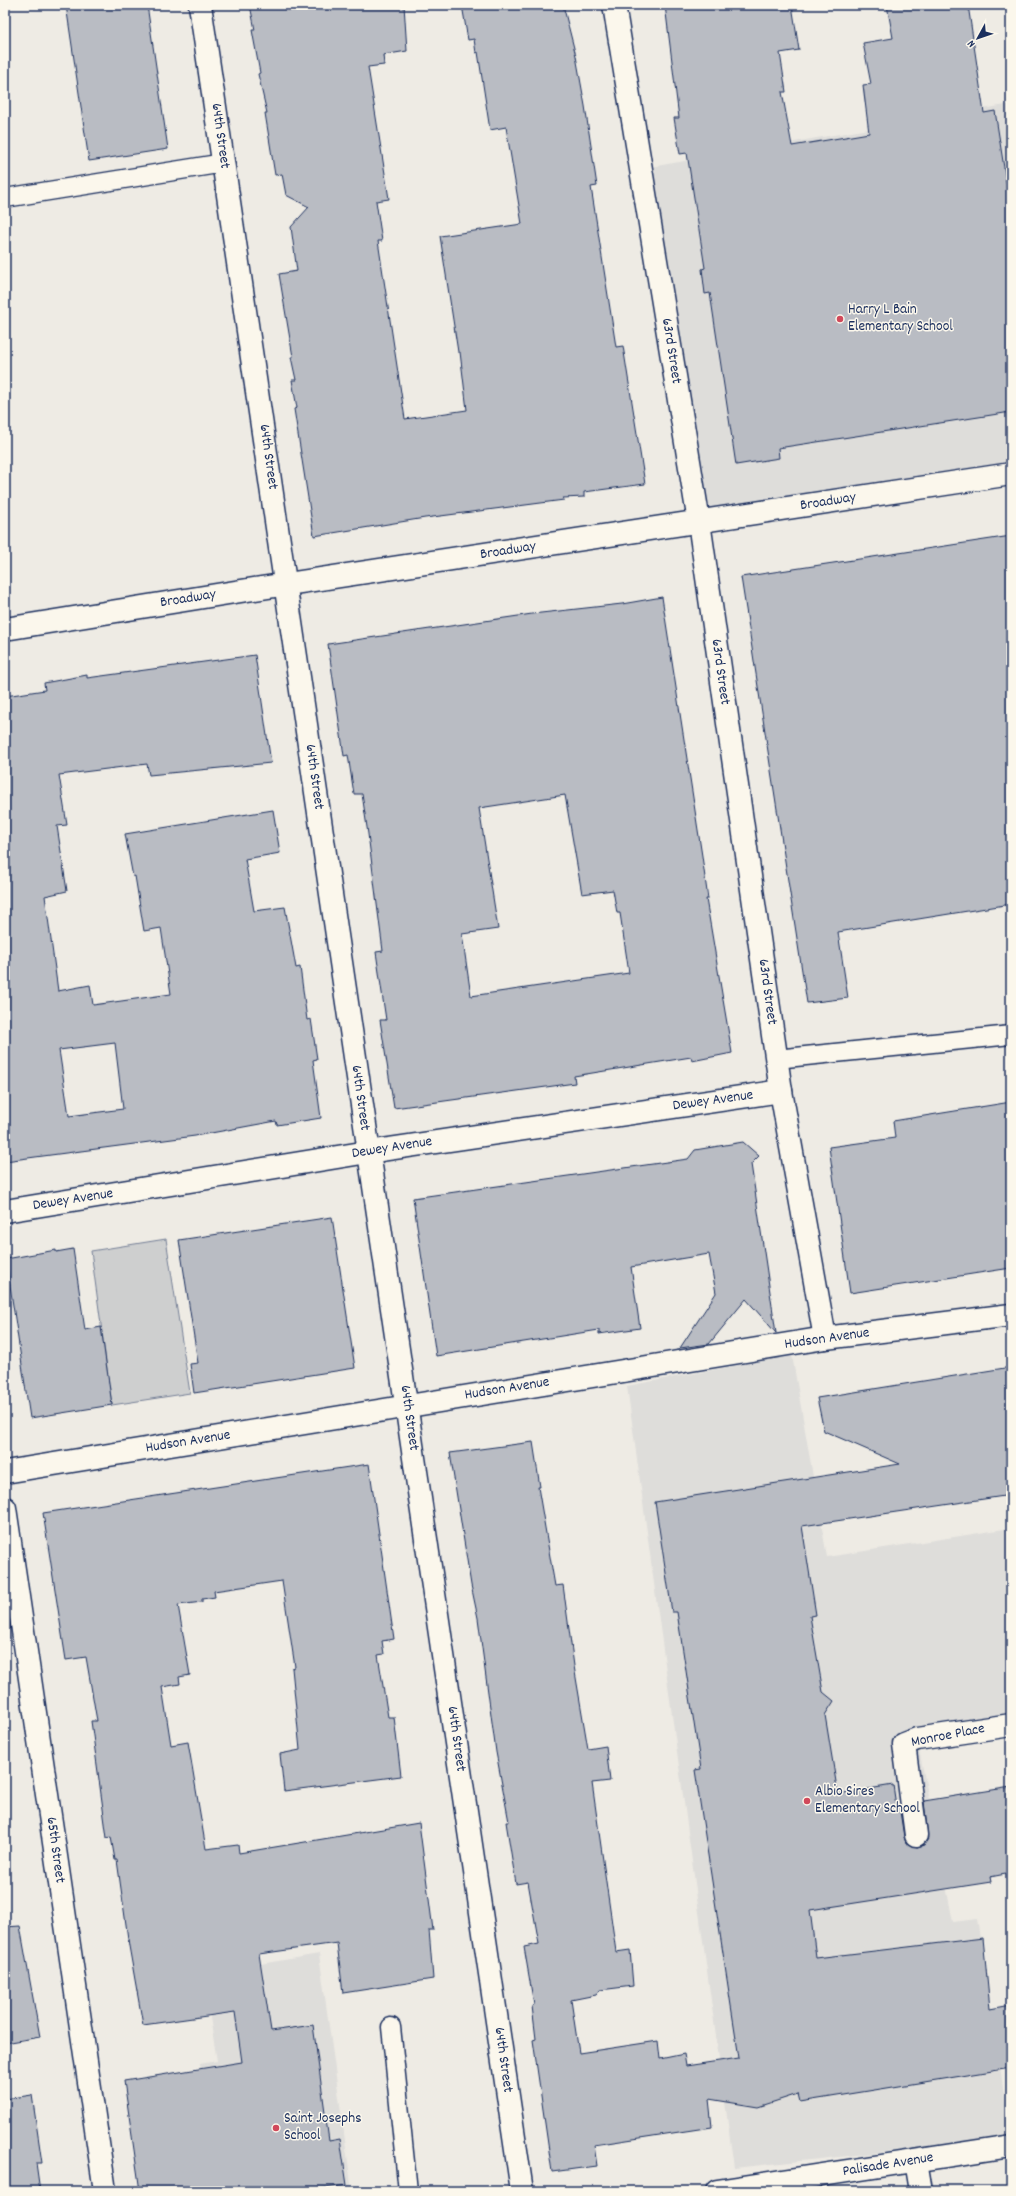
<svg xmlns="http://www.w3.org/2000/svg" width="1016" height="2196" viewBox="0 0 1016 2196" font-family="Dekko,sans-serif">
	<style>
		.built { fill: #deddda }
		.green { fill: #cecfcf; stroke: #747f96 }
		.building { fill: #b9bcc3; stroke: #1b2f5e; fill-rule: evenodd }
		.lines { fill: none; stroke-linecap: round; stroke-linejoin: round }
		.lane-casing { stroke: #1b2f5e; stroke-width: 21 }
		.street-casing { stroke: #1b2f5e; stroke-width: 25 }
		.secondary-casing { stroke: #1b2f5e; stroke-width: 25 }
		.lane { stroke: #fbf7ec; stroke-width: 18 }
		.street { stroke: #fbf7ec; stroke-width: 22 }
		.secondary { stroke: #fbf7ec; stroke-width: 22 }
		.poi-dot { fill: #d1495b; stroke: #fbf7ec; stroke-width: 1.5 }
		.labels { text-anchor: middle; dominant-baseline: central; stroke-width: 3; stroke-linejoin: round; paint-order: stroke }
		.street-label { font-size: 15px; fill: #1b2f5e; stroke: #fbf7ec }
		.poi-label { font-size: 15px; fill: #1b2f5e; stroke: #fbf7ec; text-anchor: start }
	</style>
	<rect width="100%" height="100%" fill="#eeebe4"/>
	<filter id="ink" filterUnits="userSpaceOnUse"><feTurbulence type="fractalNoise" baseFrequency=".025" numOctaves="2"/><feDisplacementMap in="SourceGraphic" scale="8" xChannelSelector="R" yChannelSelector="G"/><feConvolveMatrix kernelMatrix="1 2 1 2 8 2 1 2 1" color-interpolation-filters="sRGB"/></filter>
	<g filter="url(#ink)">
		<g class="built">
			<polygon points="1011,104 1011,470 702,517 645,168"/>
			<polygon points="792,1355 827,1557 1011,1528 1011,1725 917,1739 953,1922 977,1919 1011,2139 734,2168 627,1386"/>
			<polygon points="319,1954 352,2191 218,2191 200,2064 217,2061 203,1974"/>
		</g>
		<polygon class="green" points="166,1239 190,1393 112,1405 91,1251"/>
		<g class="building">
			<polygon points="66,5 147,5 168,149 89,161"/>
			<polygon points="250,5 404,5 407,51 383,55 384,65 368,67 389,199 376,201 382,241 378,241 405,419 467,410 460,352 458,352 440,236 522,224 506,127 490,130 478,52 476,53 474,39 468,40 462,5 563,5 576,56 585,106 597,186 591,187 616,347 623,346 645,484 584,492 584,497 563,498 564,500 425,518 314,536 294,409 297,408 292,380 296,380 291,357 293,357 279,274 297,271 291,227 309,207 286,195 282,174 275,175 265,113 267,113 258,74 260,73 252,30 255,30"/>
			<polygon points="665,5 792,5 799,50 780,53 786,92 782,92 792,146 869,133 863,85 871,84 863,43 893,38 887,5 968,5 984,113 995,111 1011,212 1011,412 778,448 779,458 736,465 710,293 705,294 702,269 705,268 687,153 680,154 674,118 679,118"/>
			<polygon points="1011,536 1011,904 838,932 848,998 807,1003 741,577"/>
			<path d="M662,597L702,856L708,899H706L732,1053L692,1061L691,1057L574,1076L575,1083L394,1108L380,1020H386L376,952L383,951L368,834L362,794H354L348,755L344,756L328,644L532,614L622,604ZM565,795L582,894L613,890L617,913H620L629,973L471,996L462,934L498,929L479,808Z"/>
			<path d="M255,655L271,763L149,775L147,764L59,775L67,825L57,826L67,891L45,896L58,991L90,985L93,1005L171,994L161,928L144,931L135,876L133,877L125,834L273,810L280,853L245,859L254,911L285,907L296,968L300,967L307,1020L311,1019L317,1059L313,1060L321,1118L277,1125L276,1121L195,1136L5,1161V696L45,690L44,683L87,675V678ZM115,1043L123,1109L69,1116L59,1050Z"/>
			<polygon points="1011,1102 1011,1268 850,1293 829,1147 895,1138 893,1121"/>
			<polygon points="743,1142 759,1156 751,1164 776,1333 746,1299 709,1344 680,1348 716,1293 709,1254 631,1267 640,1328 599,1334 599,1330 436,1356 413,1198 688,1159 695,1150"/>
			<polygon points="332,1217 355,1368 194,1393 190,1364 198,1363 179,1240"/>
			<polygon points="73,1249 85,1330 101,1327 112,1405 30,1418 6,1259 56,1250 56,1252"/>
			<polygon points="1011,1367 1011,1495 802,1526 816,1615 810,1616 823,1692 834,1701 825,1715 838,1794 893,1785 896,1806 899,1805 904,1837 906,1843 917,1847 924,1845 928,1839 924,1801 1011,1787 1011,1873 990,1877 991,1882 810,1910 816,1958 983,1938 990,2009 1011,2005 1011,2068 800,2102 798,2094 758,2107 709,2099 712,2127 594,2145 597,2166 552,2172 533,2040 536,2039 532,2006 534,2005 524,1947 539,1944 528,1882 516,1884 506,1822 509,1822 496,1752 478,1618 471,1585 450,1453 533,1442 540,1487 538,1487 555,1586 563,1585 574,1666 588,1749 606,1746 610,1781 592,1783 616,1952 630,1950 633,1986 600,1990 596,1995 571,2000 579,2053 658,2041 660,2059 684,2054 686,2066 739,2058 695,1770 701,1769 677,1612 672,1612 655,1502 900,1464 824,1431 817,1398"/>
			<polygon points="369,1464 394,1639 382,1641 384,1654 378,1655 388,1717 394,1717 401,1776 284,1791 280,1754 300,1750 292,1668 295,1667 282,1581 214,1591 215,1597 202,1599 202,1602 178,1605 190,1675 179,1677 180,1684 162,1687 171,1745 188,1742 206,1849 238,1845 239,1853 419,1823 433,1930 429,1930 433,1979 343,1993 337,1943 259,1954 271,2031 313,2025 329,2141 340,2139 347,2185 302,2191 140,2191 124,2081 242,2062 235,2012 143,2025 129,1946 117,1860 115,1860 111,1837 107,1838 91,1721 97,1721 86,1657 66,1660 43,1513"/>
			<polygon points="20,1926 40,2037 5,2043 5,1927"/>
			<polygon points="32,2095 42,2163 36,2163 40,2191 5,2191 5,2099"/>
		</g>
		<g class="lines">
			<defs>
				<g id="lane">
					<polyline points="5,198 224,163"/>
					<polyline points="776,1059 1011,1035"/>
					<polyline points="391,2027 408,2191"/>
				</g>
				<g id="street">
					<polyline points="200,5 522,2191"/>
					<polyline points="614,5 699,522 781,1091 825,1338"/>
					<polyline points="5,1211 368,1152 781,1091"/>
					<polyline points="5,1472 825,1338 1011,1315"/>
					<polyline points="5,1508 105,2191"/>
					<polyline points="916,1835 904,1744 917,1739 1011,1725"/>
					<polyline points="915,2161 920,2191"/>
					<polyline points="717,2191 1011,2146"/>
				</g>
				<polyline id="secondary" points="5,629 241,591 1011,474"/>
			</defs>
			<use href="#lane" class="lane-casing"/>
			<use href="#street" class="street-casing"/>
			<use href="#secondary" class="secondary-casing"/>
			<use href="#lane" class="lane"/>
			<use href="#street" class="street"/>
			<use href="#secondary" class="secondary"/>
		</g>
	</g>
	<g class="poi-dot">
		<circle cx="840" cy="319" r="4"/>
		<circle cx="807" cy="1801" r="4"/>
		<circle cx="276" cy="2128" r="4"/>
	</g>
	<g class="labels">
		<g class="street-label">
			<text transform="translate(220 136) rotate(82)">64th Street</text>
			<text transform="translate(671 351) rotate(81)">63rd Street</text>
			<text transform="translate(268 457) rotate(82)">64th Street</text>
			<text transform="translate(828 502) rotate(-9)">Broadway</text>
			<text transform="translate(508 551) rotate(-9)">Broadway</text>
			<text transform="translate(188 599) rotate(-9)">Broadway</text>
			<text transform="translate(720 672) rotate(82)">63rd Street</text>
			<text transform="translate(314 777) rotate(82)">64th Street</text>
			<text transform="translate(767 992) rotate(82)">63rd Street</text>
			<text transform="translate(360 1098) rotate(82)">64th Street</text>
			<text transform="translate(713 1101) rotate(-8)">Dewey Avenue</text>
			<text transform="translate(392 1148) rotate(-9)">Dewey Avenue</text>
			<text transform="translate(73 1200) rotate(-9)">Dewey Avenue</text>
			<text transform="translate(827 1339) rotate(-8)">Hudson Avenue</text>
			<text transform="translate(507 1389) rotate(-9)">Hudson Avenue</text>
			<text transform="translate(409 1418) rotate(82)">64th Street</text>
			<text transform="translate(188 1442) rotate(-9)">Hudson Avenue</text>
			<text transform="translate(948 1736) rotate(-11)">Monroe Place</text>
			<text transform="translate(456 1739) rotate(82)">64th Street</text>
			<text transform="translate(55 1850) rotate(82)">65th Street</text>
			<text transform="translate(503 2060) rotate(82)">64th Street</text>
			<text transform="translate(888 2165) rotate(-9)">Palisade Avenue</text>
		</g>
		<g class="poi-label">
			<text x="848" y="310">Harry L Bain<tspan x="848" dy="17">Elementary School</tspan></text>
			<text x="815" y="1792">Albio Sires<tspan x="815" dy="17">Elementary School</tspan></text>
			<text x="284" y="2119">Saint Josephs<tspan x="284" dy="17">School</tspan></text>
		</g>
	</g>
	<rect width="1016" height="2196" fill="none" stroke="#fbf7ec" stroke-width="20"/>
	<rect x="10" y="10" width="996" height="2176" fill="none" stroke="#1b2f5e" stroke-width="1.5" filter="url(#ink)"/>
	<g transform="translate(978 38) rotate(230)" stroke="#fbf7ec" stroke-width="3" paint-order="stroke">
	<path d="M0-3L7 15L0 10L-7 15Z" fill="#1b2f5e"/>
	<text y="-6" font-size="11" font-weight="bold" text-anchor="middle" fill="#1b2f5e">N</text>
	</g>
</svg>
